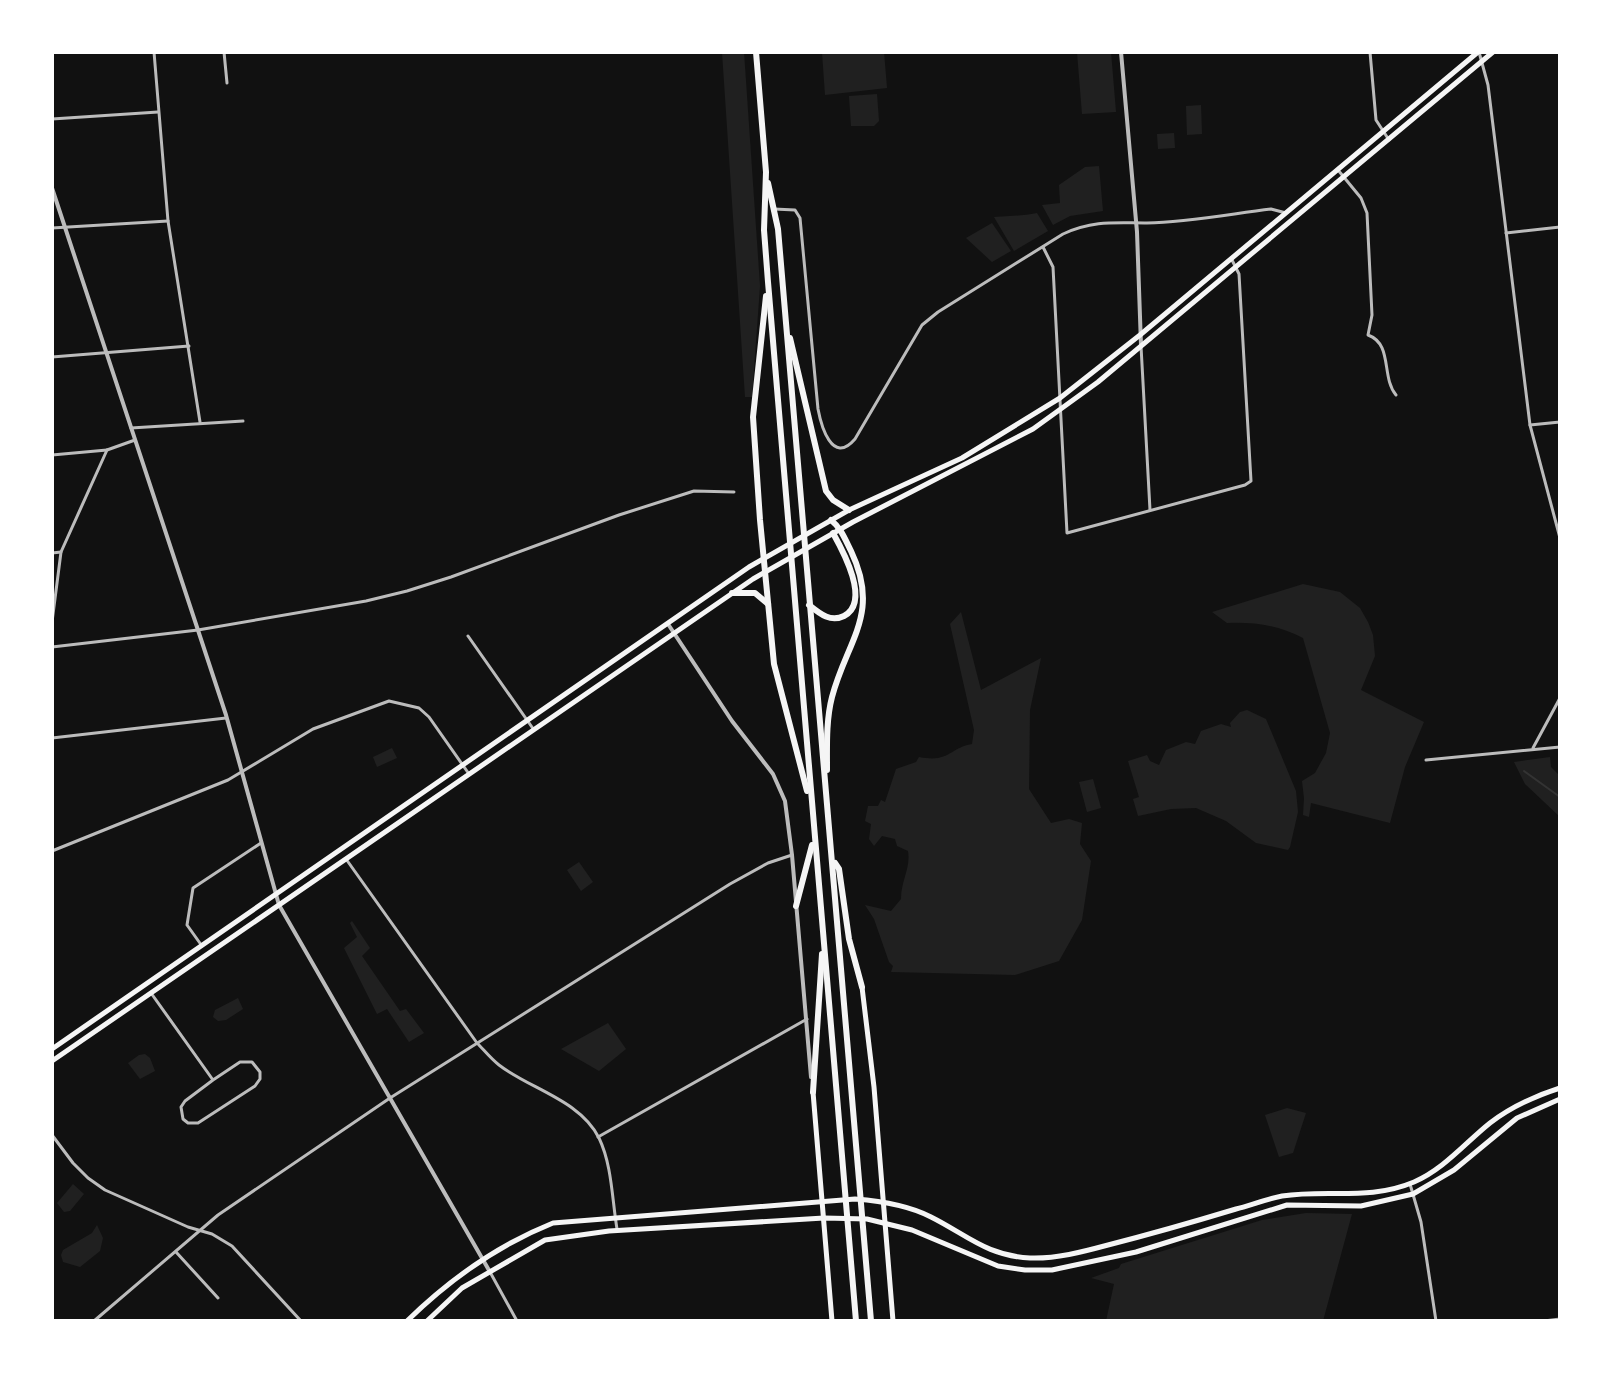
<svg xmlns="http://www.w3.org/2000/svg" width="1612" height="1373" viewBox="0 0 1612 1373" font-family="'PT Sans Narrow',sans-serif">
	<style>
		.green { fill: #202020 }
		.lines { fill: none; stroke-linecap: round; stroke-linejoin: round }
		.stream { stroke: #333; stroke-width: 2 }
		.minor { stroke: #bcbcbc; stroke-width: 3 }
		.tertiary { stroke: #bcbcbc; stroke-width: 4 }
		.secondary { stroke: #f5f5f5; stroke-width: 5 }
		.primary { stroke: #f5f5f5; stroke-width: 5 }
		.trunk { stroke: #f5f5f5; stroke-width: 6 }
	</style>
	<rect width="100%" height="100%" fill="#111"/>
	<g class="green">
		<polygon points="722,52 744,52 760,286 752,397 745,397"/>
		<polygon points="822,52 884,52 887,88 825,95"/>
		<polygon points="1077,52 1111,52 1116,112 1082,114"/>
		<polygon points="877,94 879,121 874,126 851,126 849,96"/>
		<polygon points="1201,105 1202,134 1187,135 1186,106"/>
		<polygon points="1174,133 1175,148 1158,149 1157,134"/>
		<polygon points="1099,166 1103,211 1070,216 1053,225 1042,205 1060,203 1059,185 1085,167"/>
		<path d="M1037,213L1048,231L1014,251L994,217C1008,216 1022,216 1037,213Z"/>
		<polygon points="992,223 1011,251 992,262 966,238"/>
		<path d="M1303,584L1340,592L1360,608L1368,622L1373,635L1375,656L1361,690L1424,722L1405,767L1390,823L1311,803L1309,817L1303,815L1304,798L1302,781L1315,773L1326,753L1330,733L1303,638C1278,625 1255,622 1227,623L1212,612Z"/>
		<path d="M961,612L981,690L1041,658L1030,710L1029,789L1051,823L1069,819L1082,823L1080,844L1091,861L1082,920L1059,961L1015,975L891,972L893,966L889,962L874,919L865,905L891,911L901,899C901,880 911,868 908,851L897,846L895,839L882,836L874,846L869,839L871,824L865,821L868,806H878L881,800L885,802L896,769L916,762L919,757C950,763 949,748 972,744L974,730L950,624Z"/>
		<polygon points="1247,710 1266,719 1296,791 1298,812 1290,847 1288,850 1256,843 1226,821 1196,808 1171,809 1138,816 1133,799 1139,797 1128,761 1147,755 1150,761 1159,765 1166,750 1186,742 1195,744 1201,731 1221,724 1231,727 1230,723 1240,712"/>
		<polygon points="392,748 397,758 377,767 373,757"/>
		<polygon points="1550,757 1551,767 1560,776 1560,817 1525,784 1514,762"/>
		<polygon points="1093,779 1101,808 1087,812 1079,782"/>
		<polygon points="579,862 593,882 581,891 567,870"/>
		<polygon points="352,921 370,948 362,956 400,1011 406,1009 424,1033 409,1042 387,1009 377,1014 344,948 357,937 350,923"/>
		<polygon points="238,998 243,1009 226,1020 218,1021 213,1017 215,1010"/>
		<polygon points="608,1023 626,1049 599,1071 561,1049"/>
		<polygon points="145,1054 150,1058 155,1071 140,1079 128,1063 139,1055"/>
		<polygon points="1287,1108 1306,1113 1293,1153 1279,1157 1265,1115"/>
		<polygon points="73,1184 84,1194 70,1211 64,1212 57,1203"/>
		<polygon points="1306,1213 1352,1214 1323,1321 1106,1321 1114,1284 1091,1278 1119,1268 1121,1264 1262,1220"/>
		<polygon points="97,1225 103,1238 100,1251 80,1267 63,1262 61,1255 63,1250 92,1233"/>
	</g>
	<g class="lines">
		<polyline class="stream" points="1524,771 1560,797"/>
		<g class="minor">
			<polyline points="154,52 168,221 200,422"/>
			<polyline points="224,52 227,83"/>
			<polyline points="1370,52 1376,120 1389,140"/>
			<polyline points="1479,52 1488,85 1530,425 1560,538"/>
			<polyline points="52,119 158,112"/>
			<path d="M1338,170L1361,198L1367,213L1372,315L1368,335C1393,344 1381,377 1396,395"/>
			<path d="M774,209L795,210L800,218L818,409C821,425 832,466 855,439L922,325L938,312L1063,234C1094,220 1115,223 1147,223C1188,222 1230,214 1271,209L1286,213"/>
			<polyline points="52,228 168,221"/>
			<polyline points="1506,233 1560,227"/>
			<polyline points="1043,247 1053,267 1067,533 1245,485 1251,481 1239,274 1232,260"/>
			<polyline points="1141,346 1150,510"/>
			<polyline points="52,357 189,346"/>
			<polyline points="1530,425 1560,422"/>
			<polyline points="131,428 243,421"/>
			<polyline points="52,455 107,450"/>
			<polyline points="52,553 61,552"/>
			<polyline points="52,622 61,552 107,450 135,440"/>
			<polyline points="468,636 534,730"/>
			<polyline points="52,647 198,630 366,601 407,591 451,577 619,515 694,491 734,492"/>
			<polyline points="52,738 226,718"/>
			<polyline points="1533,748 1560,698"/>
			<polyline points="1426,760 1560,747"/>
			<polyline points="52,851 228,780 313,729 389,701 419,708 429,717 469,774"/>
			<path d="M346,859L477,1043C484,1050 491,1059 499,1065C530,1089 580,1100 599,1138C612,1165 612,1199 617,1229"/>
			<polyline points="202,946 187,925 193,888 261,843"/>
			<polyline points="151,993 213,1080 240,1062 252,1062 260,1072 260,1079 255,1086 198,1123 188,1123 183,1119 181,1107 185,1101 213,1080"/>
			<polyline points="52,1135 73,1163 88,1178 105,1190 188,1227 212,1234 232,1246 301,1321"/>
			<polyline points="598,1137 807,1019"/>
			<polyline points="1410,1184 1421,1222 1436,1321"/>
			<polyline points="176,1252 218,1298"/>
			<polyline points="490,1272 517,1321"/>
			<polyline points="94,1321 218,1215 390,1098 730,884 768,863 792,855"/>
			<polyline points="1544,1321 1560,1319"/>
		</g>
		<g class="tertiary">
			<polyline points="1121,52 1137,232 1141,345"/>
			<polyline points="52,188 226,715 279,905 490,1272"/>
			<polyline points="668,624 732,721 773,774 785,801 792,855 811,1077"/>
		</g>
		<g class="secondary">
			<polyline points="862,987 874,1087 893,1321"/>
			<polyline points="813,1092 832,1321"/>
			<path d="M407,1321C449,1280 498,1245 553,1223L855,1199C881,1201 908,1205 931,1217C967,1235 987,1256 1030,1258C1056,1259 1082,1252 1108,1245C1151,1234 1193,1222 1236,1209C1251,1205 1267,1199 1282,1196C1328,1189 1369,1201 1414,1182C1444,1169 1465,1143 1490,1123C1511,1107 1535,1096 1560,1088"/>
			<polyline points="427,1321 462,1288 545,1240 609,1231 824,1218 867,1219 912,1230 998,1266 1025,1270 1052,1270 1136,1252 1287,1205 1361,1206 1413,1194 1454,1170 1517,1118 1560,1099"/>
		</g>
		<g class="primary">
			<polyline points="52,1049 749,567 849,510 962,458 1060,398 1140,335 1478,52"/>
			<polyline points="52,1061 753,579 853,522 1033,429 1098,382 1493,52"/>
		</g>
		<g class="trunk">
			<polyline points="756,52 766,172 764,230 768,282 856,1321"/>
			<polyline points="768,183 778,229 871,1321"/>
			<polyline points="766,296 753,417 760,520 774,664 807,791"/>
			<polyline points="790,338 826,491 833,500 849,510"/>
			<polyline points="732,593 755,593 768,604"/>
			<path d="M809,605C819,613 830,623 844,616C871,602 843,551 833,533"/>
			<path d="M827,770C827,746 826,720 832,697C847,640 881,614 851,551C845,539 841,528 831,520"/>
			<polyline points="835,863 839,869 849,939 862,987"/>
			<polyline points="796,906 812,845"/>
			<polyline points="813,1092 822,954"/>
		</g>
	</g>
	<rect width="1612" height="1373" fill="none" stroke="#ffffff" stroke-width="108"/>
</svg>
